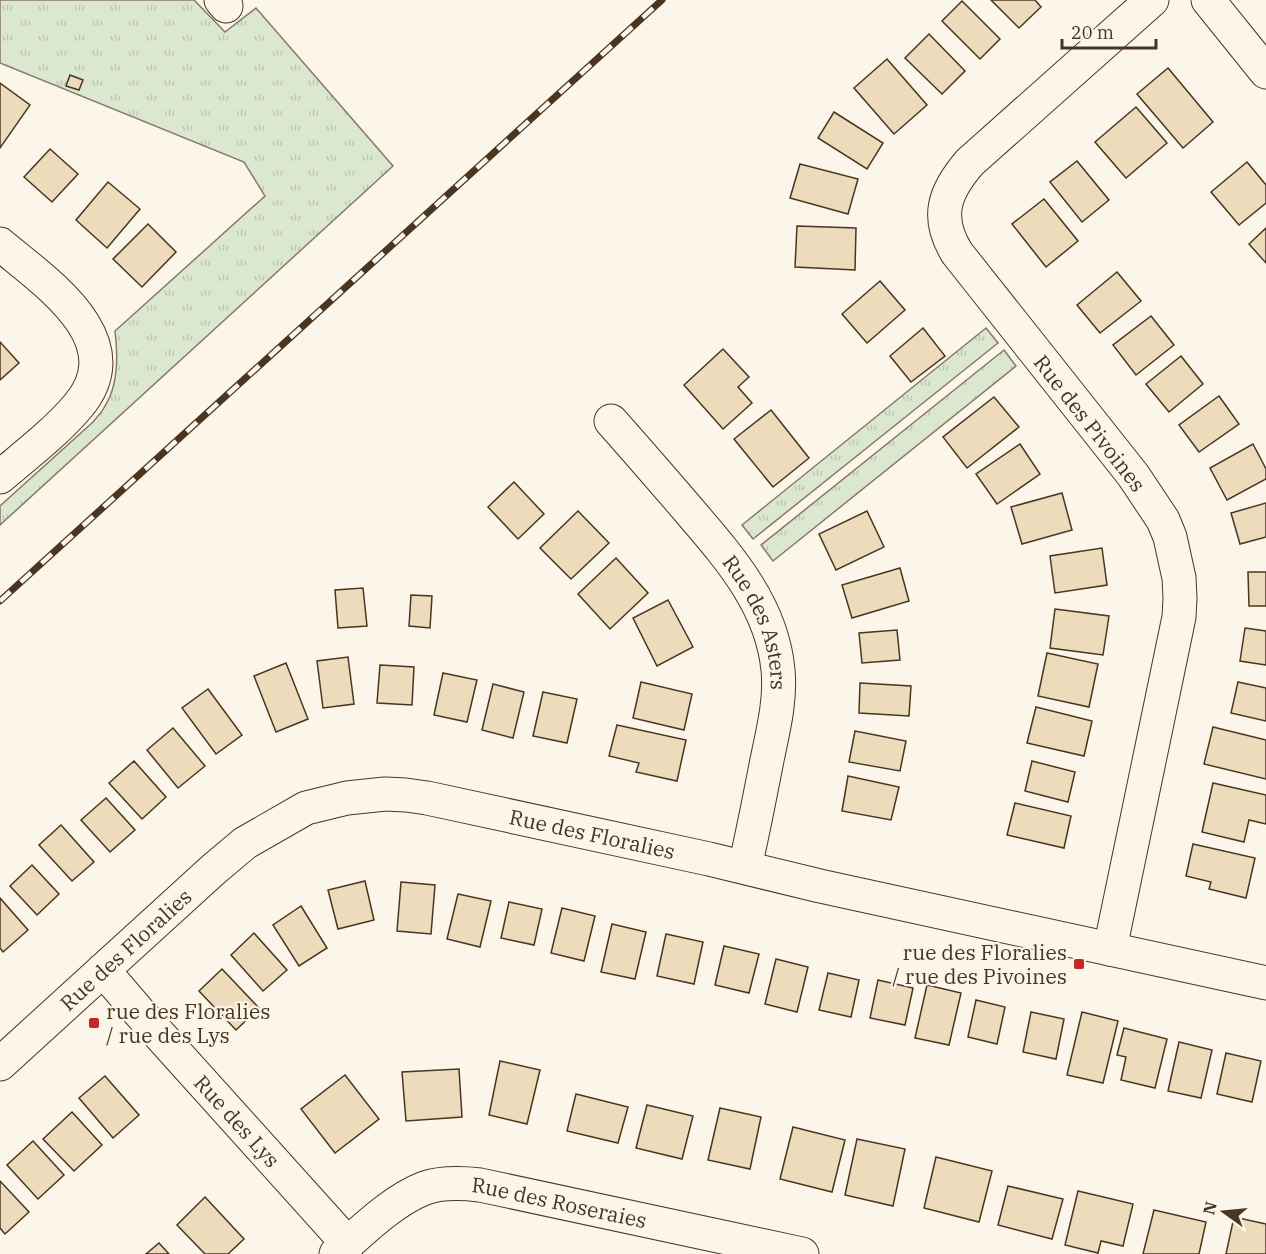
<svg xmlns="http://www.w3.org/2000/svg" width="1266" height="1254" viewBox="0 0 1266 1254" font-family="'IBM Plex Serif',serif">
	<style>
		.grass { fill: url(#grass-tufts); stroke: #887966; stroke-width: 1.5 }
		.building { fill: #ecdcbc; stroke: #4a3520; stroke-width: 1.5 }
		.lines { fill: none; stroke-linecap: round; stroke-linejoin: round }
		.minor-casing { stroke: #4a3520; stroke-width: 35 }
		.minor { stroke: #fbf6e9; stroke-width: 33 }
		.rail-casing { stroke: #4a3520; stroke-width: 7 }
		.rail { stroke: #fbf6e9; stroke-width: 4.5; stroke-dasharray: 14; stroke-linecap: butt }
		.poi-dot { fill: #c62828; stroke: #fbf6e9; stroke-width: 2 }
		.labels { text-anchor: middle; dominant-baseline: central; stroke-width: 4.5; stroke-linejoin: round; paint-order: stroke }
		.street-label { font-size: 21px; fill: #4a3520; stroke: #fbf6e9 }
		.poi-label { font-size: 21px; fill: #4a3520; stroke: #fbf6e9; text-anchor: end }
	</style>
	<defs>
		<pattern id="grass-tufts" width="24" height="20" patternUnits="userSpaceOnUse" patternTransform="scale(1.5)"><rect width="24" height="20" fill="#dce7d0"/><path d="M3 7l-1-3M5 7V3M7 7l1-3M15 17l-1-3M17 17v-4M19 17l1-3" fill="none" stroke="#bec7b2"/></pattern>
	</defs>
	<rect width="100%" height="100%" fill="#fbf6e9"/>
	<g class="grass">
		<path d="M0,0H194L225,32L256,8L393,166L0,525V506L93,422C97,417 102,412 105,406C119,384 118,355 115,331L265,196L244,162L0,63Z"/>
		<polygon points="986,328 998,343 753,539 742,525"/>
		<polygon points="1004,350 1016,366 773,561 761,545"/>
	</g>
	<g class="building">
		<polygon points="991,0 1035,0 1041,7 1019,28"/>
		<polygon points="962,1 1000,39 980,59 942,21"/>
		<polygon points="929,34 965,71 942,94 905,58"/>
		<polygon points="887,59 927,105 894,134 854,88"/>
		<polygon points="1168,68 1213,122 1183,148 1137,94"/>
		<polygon points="70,75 83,80 79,90 66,86"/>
		<polygon points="0,83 30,105 0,148"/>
		<polygon points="1136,107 1167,143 1126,178 1095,142"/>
		<polygon points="834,112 883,143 867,169 818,138"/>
		<polygon points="50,149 78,174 52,202 24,177"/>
		<polygon points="1077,161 1109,200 1082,222 1050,182"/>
		<polygon points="1247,162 1266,185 1266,203 1239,225 1211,192"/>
		<polygon points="800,164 858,179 848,214 790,198"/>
		<polygon points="108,182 140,209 107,248 76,220"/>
		<polygon points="1044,199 1078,241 1046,267 1012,224"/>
		<polygon points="148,224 176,252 142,287 113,259"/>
		<polygon points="797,226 856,228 855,270 795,267"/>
		<polygon points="1266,228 1266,263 1249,244"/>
		<polygon points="1117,272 1141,301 1100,333 1077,305"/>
		<polygon points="880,281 905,310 867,343 842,314"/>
		<polygon points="1151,316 1174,345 1136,375 1113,345"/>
		<polygon points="923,328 945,356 911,382 890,356"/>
		<polygon points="0,342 19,363 0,380"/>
		<polygon points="723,349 749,377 738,387 752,403 723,429 684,385"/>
		<polygon points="1181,356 1203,384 1169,412 1146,384"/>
		<polygon points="1219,396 1239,424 1199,452 1179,425"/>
		<polygon points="994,397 1019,427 967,468 943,437"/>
		<polygon points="771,410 809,458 773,487 734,439"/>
		<polygon points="1020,444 1040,474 997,504 976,474"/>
		<polygon points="1253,444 1266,469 1266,479 1227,500 1210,468"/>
		<polygon points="514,482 544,514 518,539 488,507"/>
		<polygon points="1062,493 1072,530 1022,544 1011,507"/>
		<polygon points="1266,503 1266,537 1240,544 1231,513"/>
		<polygon points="578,511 609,543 571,579 540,548"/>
		<polygon points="867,511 884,547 836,570 819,534"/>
		<polygon points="1102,548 1107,585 1055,593 1050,556"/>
		<polygon points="616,558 648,593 610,629 578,594"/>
		<polygon points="900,568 909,601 852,618 842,585"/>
		<polygon points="1248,572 1266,572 1266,606 1249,606"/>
		<polygon points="363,588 367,626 338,628 335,590"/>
		<polygon points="411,595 432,596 430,628 409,626"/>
		<polygon points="668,600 693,647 657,666 633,618"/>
		<polygon points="1055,609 1109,616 1103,655 1050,648"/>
		<polygon points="1245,628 1266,631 1266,665 1240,661"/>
		<polygon points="897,630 900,660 862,663 859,633"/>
		<polygon points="1047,653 1098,664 1089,707 1038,696"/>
		<polygon points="348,657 354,704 323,708 317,661"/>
		<polygon points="286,663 308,719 276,732 254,676"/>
		<polygon points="380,665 414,667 412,705 377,703"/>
		<polygon points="443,673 477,680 467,722 434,715"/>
		<polygon points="641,682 692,694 684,730 633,718"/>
		<polygon points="1238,682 1266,688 1266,721 1231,713"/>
		<polygon points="860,683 911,686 909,716 859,713"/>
		<polygon points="493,684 524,692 513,738 482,730"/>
		<polygon points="208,689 242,735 216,754 182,708"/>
		<polygon points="543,692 577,699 567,743 533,736"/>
		<polygon points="1036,707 1092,721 1084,756 1027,743"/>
		<polygon points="617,725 686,740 677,781 636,772 639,763 609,756"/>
		<polygon points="1213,727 1266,740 1266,779 1204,764"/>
		<polygon points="173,728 205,766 178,788 147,750"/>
		<polygon points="855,731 906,741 900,771 849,762"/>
		<polygon points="134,761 166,797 142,819 109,783"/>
		<polygon points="1032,761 1075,772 1068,802 1025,791"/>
		<polygon points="848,776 899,787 891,820 842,811"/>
		<polygon points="1213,783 1266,795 1266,824 1249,820 1244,842 1202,832"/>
		<polygon points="106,798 135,830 110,852 81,820"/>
		<polygon points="1015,803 1071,816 1064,848 1007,835"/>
		<polygon points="61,825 94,862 72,881 39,845"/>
		<polygon points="1193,844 1255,858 1246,898 1209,889 1211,882 1186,876"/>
		<polygon points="32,865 59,894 37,915 10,886"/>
		<polygon points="365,881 374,920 338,929 328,890"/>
		<polygon points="401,882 435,885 431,934 397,931"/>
		<polygon points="458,894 491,901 480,947 447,939"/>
		<polygon points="0,898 28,930 3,952 0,948"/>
		<polygon points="509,902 542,909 534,945 501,938"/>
		<polygon points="301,906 327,948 299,966 273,925"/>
		<polygon points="562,908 595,916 584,961 551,953"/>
		<polygon points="612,924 646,932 635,979 601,972"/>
		<polygon points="254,933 287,970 263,991 231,955"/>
		<polygon points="666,934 703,942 694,984 657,976"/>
		<polygon points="724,946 759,954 749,993 715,985"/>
		<polygon points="776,959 808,967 797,1012 765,1004"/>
		<polygon points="222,969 259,1008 236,1030 199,991"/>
		<polygon points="828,973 859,980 851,1017 819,1010"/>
		<polygon points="878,980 913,988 905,1025 870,1018"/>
		<polygon points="927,985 961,993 949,1045 915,1038"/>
		<polygon points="976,1000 1005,1007 997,1044 968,1037"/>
		<polygon points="1031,1012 1064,1019 1056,1059 1023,1052"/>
		<polygon points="1082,1012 1118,1021 1103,1083 1067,1075"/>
		<polygon points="1124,1028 1167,1039 1155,1088 1121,1080 1126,1057 1117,1055"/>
		<polygon points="1179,1042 1212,1050 1201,1098 1168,1091"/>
		<polygon points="1226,1053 1261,1061 1252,1102 1217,1094"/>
		<polygon points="500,1061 540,1070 527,1124 489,1115"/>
		<polygon points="459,1069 462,1117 406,1121 402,1072"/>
		<polygon points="345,1075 379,1119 335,1153 301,1109"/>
		<polygon points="105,1076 139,1115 113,1138 79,1098"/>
		<polygon points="576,1094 628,1107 618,1143 567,1131"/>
		<polygon points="647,1105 693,1116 682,1159 636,1148"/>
		<polygon points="720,1108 761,1117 750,1169 708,1160"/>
		<polygon points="72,1112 102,1145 74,1171 43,1139"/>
		<polygon points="793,1127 845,1140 832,1192 780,1179"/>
		<polygon points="857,1139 905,1149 893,1206 845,1195"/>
		<polygon points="33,1141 64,1175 38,1199 7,1165"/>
		<polygon points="936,1157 992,1171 979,1222 924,1208"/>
		<polygon points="0,1181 29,1212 5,1234 0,1228"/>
		<polygon points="1008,1186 1063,1199 1052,1239 998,1225"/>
		<polygon points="1078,1191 1133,1204 1123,1246 1101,1241 1098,1253 1065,1245"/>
		<polygon points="205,1197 244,1239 228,1254 205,1254 177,1225"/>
		<polygon points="1154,1210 1206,1222 1199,1254 1143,1254"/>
		<polygon points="1234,1217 1266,1224 1266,1254 1226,1254"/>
		<polygon points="159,1243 169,1254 146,1254"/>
	</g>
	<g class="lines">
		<defs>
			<g id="minor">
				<polyline points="221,0 226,6"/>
				<polyline points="1208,0 1266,72"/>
				<path d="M0,244C45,282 134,340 78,406C56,432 26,455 0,477"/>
				<path id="s1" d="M611,421C636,449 661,478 686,507C727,555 772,604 778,670C781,700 773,731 767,760C760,796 753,832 745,867"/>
				<path d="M1110,949L1179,617L1180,598L1179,578L1170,537L1163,520L1133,475L957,253C935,217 944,192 970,162L1152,0"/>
				<path id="s2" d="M103,970L139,1012L348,1244"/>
				<path id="s3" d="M0,1064L214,869L245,843L306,808L347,798L385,794L406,795L427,798L709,859L820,886L1266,983"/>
				<path id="s4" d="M336,1254C361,1232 393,1200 425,1188C442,1182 462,1183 480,1185L802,1254"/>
			</g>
		</defs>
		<use href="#minor" class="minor-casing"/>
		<use href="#minor" class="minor"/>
		<defs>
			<polyline id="rail" points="0,601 662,0"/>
		</defs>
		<use href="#rail" class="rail-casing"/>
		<use href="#rail" class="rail"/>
	</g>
	<g class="poi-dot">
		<rect x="1073" y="958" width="12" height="12" rx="3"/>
		<rect x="88" y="1017" width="12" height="12" rx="3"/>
	</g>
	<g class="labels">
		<g class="street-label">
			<text transform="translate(1090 423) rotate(52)">Rue des Pivoines</text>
			<text stroke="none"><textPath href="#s1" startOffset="252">Rue des Asters</textPath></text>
			<text stroke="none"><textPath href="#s3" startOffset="692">Rue des Floralies</textPath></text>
			<text stroke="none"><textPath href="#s3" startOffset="170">Rue des Floralies</textPath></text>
			<text stroke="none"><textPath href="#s2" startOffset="202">Rue des Lys</textPath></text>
			<text stroke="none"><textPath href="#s4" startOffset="248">Rue des Roseraies</textPath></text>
		</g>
		<g class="poi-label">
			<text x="1067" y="952">rue des Floralies<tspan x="1067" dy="24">/ rue des Pivoines</tspan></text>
			<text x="106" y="1011" text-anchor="start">rue des Floralies<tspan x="106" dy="24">/ rue des Lys</tspan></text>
		</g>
	</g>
	<g transform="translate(1224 1212) rotate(285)" stroke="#fbf6e9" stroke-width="4.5" paint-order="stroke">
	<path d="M0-4.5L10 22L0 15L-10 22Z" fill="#4a3520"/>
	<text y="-9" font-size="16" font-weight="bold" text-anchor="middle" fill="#4a3520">N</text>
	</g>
	<path d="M1062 39v9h94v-9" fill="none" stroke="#4a3520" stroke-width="3"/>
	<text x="1071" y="39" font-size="18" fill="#4a3520" stroke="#fbf6e9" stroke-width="4.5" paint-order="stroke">20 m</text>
</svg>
